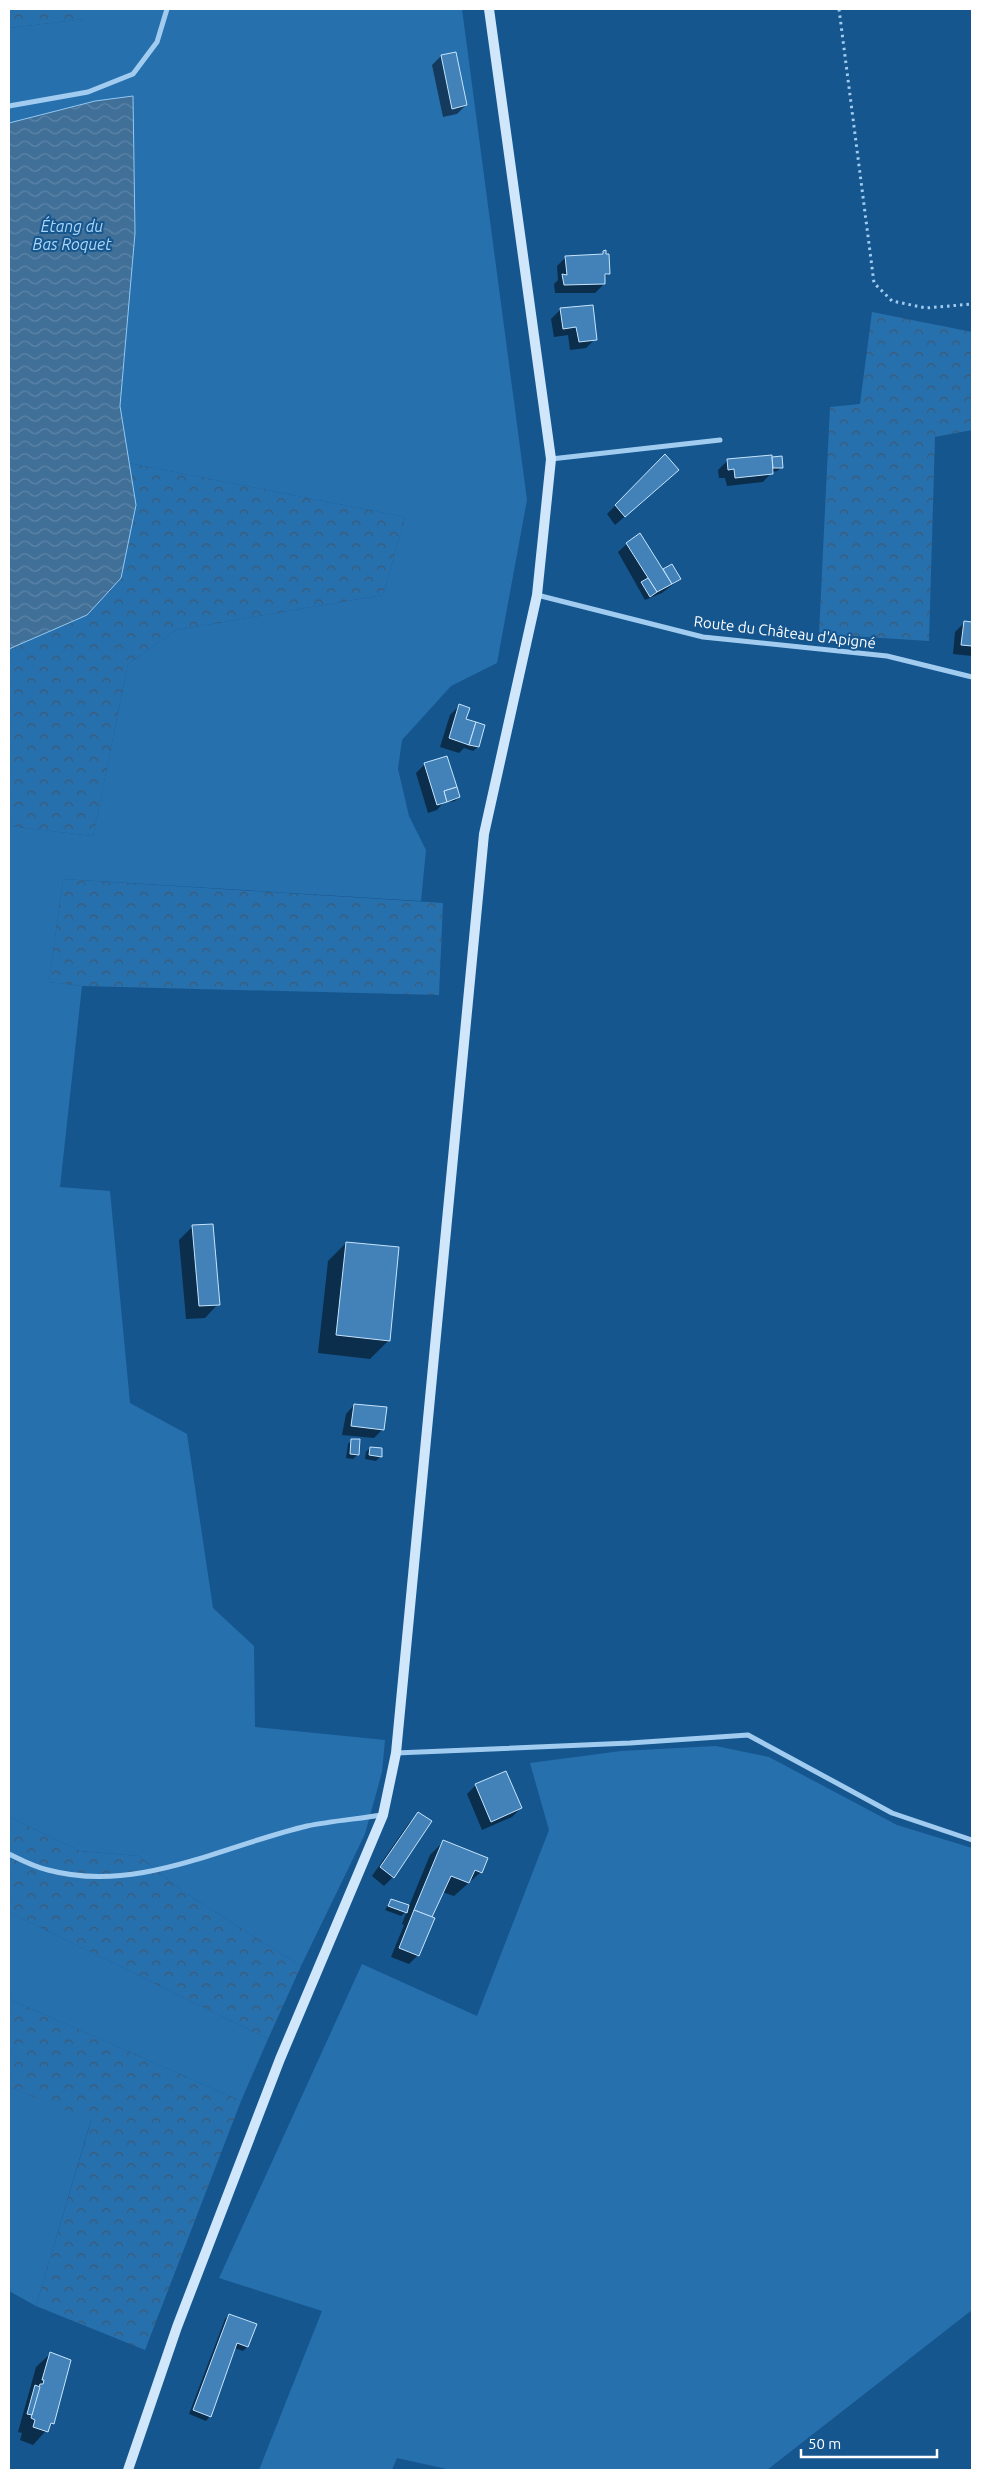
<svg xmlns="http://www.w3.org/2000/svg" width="981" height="2479" viewBox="0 0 981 2479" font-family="Ubuntu,sans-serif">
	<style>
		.grass { fill: #2770ae }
		.forest { fill: url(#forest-crowns) }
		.water { fill: url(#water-waves); stroke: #93c9f3 }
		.shadow { fill: #0007 }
		.building { fill: #4282b9; stroke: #c7e4fc }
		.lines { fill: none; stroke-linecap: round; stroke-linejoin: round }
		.path { stroke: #a1ccf0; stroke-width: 3; stroke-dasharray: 2.5 4; stroke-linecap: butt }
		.street { stroke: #a1ccf0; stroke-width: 5 }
		.secondary { stroke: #cfe6fb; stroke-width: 10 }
		.labels { text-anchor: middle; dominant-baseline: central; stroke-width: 4; stroke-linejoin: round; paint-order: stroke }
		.street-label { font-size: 15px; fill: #fff; stroke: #15568f }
		.water-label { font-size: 16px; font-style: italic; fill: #add6f7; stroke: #15568f }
	</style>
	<defs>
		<pattern id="forest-crowns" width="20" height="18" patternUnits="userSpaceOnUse" patternTransform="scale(1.25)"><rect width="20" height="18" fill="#2770ae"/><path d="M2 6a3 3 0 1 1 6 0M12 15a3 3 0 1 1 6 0" fill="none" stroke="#3d5a73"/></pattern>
		<pattern id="water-waves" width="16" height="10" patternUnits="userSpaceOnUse" patternTransform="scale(1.25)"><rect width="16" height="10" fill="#406f98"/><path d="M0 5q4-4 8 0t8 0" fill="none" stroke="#5d85a7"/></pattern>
	</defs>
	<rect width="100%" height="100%" fill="#15568f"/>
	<g class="grass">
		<polygon points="84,9 462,9 527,500 497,663 451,686 402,740 398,769 409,816 426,850 421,901 63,879 49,982 82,986 60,1187 110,1191 130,1403 187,1434 213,1608 254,1646 255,1727 385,1740 382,1772 365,1834 301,1966 182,1891 139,1856 80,1851 9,1817 9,826 93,836 128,664 176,630 383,595 405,517 128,463 120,406 135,233 133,96 95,101 9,123 9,28 84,19"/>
		<polygon points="716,1746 769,1757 897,1825 972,1848 972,2310 767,2470 451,2470 397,2458 392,2470 259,2470 322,2311 219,2278 362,1964 477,2016 549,1830 530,1763 621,1751"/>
		<polygon points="9,1912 268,2039 241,2101 9,1999"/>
		<polygon points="9,2087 91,2120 36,2306 9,2291"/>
	</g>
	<g class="forest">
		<polygon points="9,9 84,9 84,19 9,28"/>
		<polygon points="872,312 972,332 972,430 935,437 929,641 819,634 830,407 860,404"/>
		<polygon points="128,463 405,517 383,595 176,630 128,664 93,836 9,826 9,649 87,615 136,505"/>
		<polygon points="63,879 443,903 439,995 82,986 49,982"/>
		<polygon points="9,1817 80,1851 139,1856 182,1891 301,1966 268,2039 9,1912"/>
		<polygon points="9,1999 241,2101 145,2350 36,2306 91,2121 9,2087"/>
	</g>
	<polygon class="water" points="133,96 135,233 120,406 136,505 121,578 87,615 9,649 9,123 95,101"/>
	<g class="shadow">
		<polygon points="441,56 466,105 457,114 443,117 432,65"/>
		<polygon points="603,252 608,254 609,273 604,278 604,284 595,293 555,293 554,284 558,280 557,266 566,257 600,256"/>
		<polygon points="560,310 595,339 586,348 570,350 568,335 554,337 551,319"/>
		<polygon points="665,456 668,479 615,525 607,514"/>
		<polygon points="771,457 782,467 777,471 772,472 763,482 727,486 725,478 719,478 718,470 727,461"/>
		<polygon points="627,544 663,571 680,579 662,593 645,600 618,552"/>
		<polygon points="964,623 972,624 972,656 953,654 955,632"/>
		<polygon points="459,706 478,747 473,751 464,748 459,753 440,747 450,715"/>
		<polygon points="425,764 459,797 455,801 443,803 437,810 428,813 416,773"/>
		<polygon points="192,1227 218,1304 205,1318 186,1319 179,1240"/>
		<polygon points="346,1243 398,1249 388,1341 370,1359 318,1353 328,1261"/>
		<polygon points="354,1405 383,1429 374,1438 342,1435 346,1414"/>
		<polygon points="352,1440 358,1454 353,1459 346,1458 348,1444"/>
		<polygon points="370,1448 380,1457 376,1461 365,1459 366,1452"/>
		<polygon points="476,1785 521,1808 512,1817 482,1830 467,1794"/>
		<polygon points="418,1814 393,1877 384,1886 372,1876 409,1823"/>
		<polygon points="444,1841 481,1872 454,1896 442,1892 418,1955 409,1964 391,1957 404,1925 402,1924 407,1911 401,1916 385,1910 391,1900 409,1906 430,1855"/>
		<polygon points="229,2315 247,2347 243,2351 234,2348 210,2416 206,2421 189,2414 225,2319"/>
		<polygon points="50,2354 53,2423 33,2445 20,2440 22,2433 18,2432 36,2367"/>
	</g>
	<g class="building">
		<polygon points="456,52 467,105 452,109 441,55"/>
		<polygon points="606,250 606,254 609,254 610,274 605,274 605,284 564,285 562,274 567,275 565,256 603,254 603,251"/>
		<polygon points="593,305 597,340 579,342 576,327 563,329 560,308"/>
		<polygon points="665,454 679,470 625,517 615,505"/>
		<polygon points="772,455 773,474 735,478 734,469 728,470 727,459"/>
		<polygon points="782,456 783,468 773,468 772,457"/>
		<polygon points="640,533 672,584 657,592 626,543"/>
		<polygon points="672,564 681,579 672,584 663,569"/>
		<polygon points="648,578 657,592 650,597 641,582"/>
		<polygon points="964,621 972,622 972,646 961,645"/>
		<polygon points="459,704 470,708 466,719 476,722 469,745 449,738"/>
		<polygon points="476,722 485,725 479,747 469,745"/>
		<polygon points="447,756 457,787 444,791 447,802 437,805 424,763"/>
		<polygon points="457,787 460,797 447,802 444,791"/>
		<polygon points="213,1224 220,1305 199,1306 192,1225"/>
		<polygon points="346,1242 399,1247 390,1341 336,1335"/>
		<polygon points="354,1404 387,1407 384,1430 351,1426"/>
		<polygon points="351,1439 360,1439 359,1455 350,1454"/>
		<polygon points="370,1447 382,1448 382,1457 369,1455"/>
		<polygon points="506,1771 522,1808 491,1822 475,1784"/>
		<polygon points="418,1812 432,1821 394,1878 380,1867"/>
		<polygon points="443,1840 488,1858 482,1873 475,1870 469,1883 451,1876 432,1917 414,1910"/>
		<polygon points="391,1899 409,1905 407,1913 388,1906"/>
		<polygon points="414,1910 435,1918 419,1956 399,1948"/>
		<polygon points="229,2314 257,2324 248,2347 237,2343 211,2417 193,2410"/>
		<polygon points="50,2352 71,2360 54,2424 51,2423 48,2432 33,2427 35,2420 31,2418 40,2384 43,2384 44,2380 42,2380"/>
		<polygon points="35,2385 40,2387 32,2415 27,2414"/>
	</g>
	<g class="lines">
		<polyline class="path" points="839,9 874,283 892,301 926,308 972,304"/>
		<g class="street">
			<polyline points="9,106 88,92 133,74 157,42 167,9"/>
			<polyline points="551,459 720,440"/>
			<polyline points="537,595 703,637 887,656 972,677"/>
			<polyline points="396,1753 630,1743 748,1735 892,1813 972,1840"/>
			<path d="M9,1854C21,1860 34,1867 48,1870C137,1894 222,1846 307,1826C331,1821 357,1819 382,1815"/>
		</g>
		<polyline class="secondary" points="128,2470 177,2327 280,2059 383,1815 396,1753 484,834 537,595 551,459 489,9"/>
	</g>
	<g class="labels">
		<g class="street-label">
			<text transform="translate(785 632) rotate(7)">Route du Château d'Apigné</text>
		</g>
		<g class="water-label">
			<text x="72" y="226">Étang du<tspan x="72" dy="18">Bas Roquet</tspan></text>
		</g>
	</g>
	<rect width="981" height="2479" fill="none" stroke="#ffffff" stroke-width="20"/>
	<path d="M801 2449v8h136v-8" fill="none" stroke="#ffffff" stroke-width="2.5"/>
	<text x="808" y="2449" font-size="15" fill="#ffffff" stroke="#15568f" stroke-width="4" paint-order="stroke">50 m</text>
</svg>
